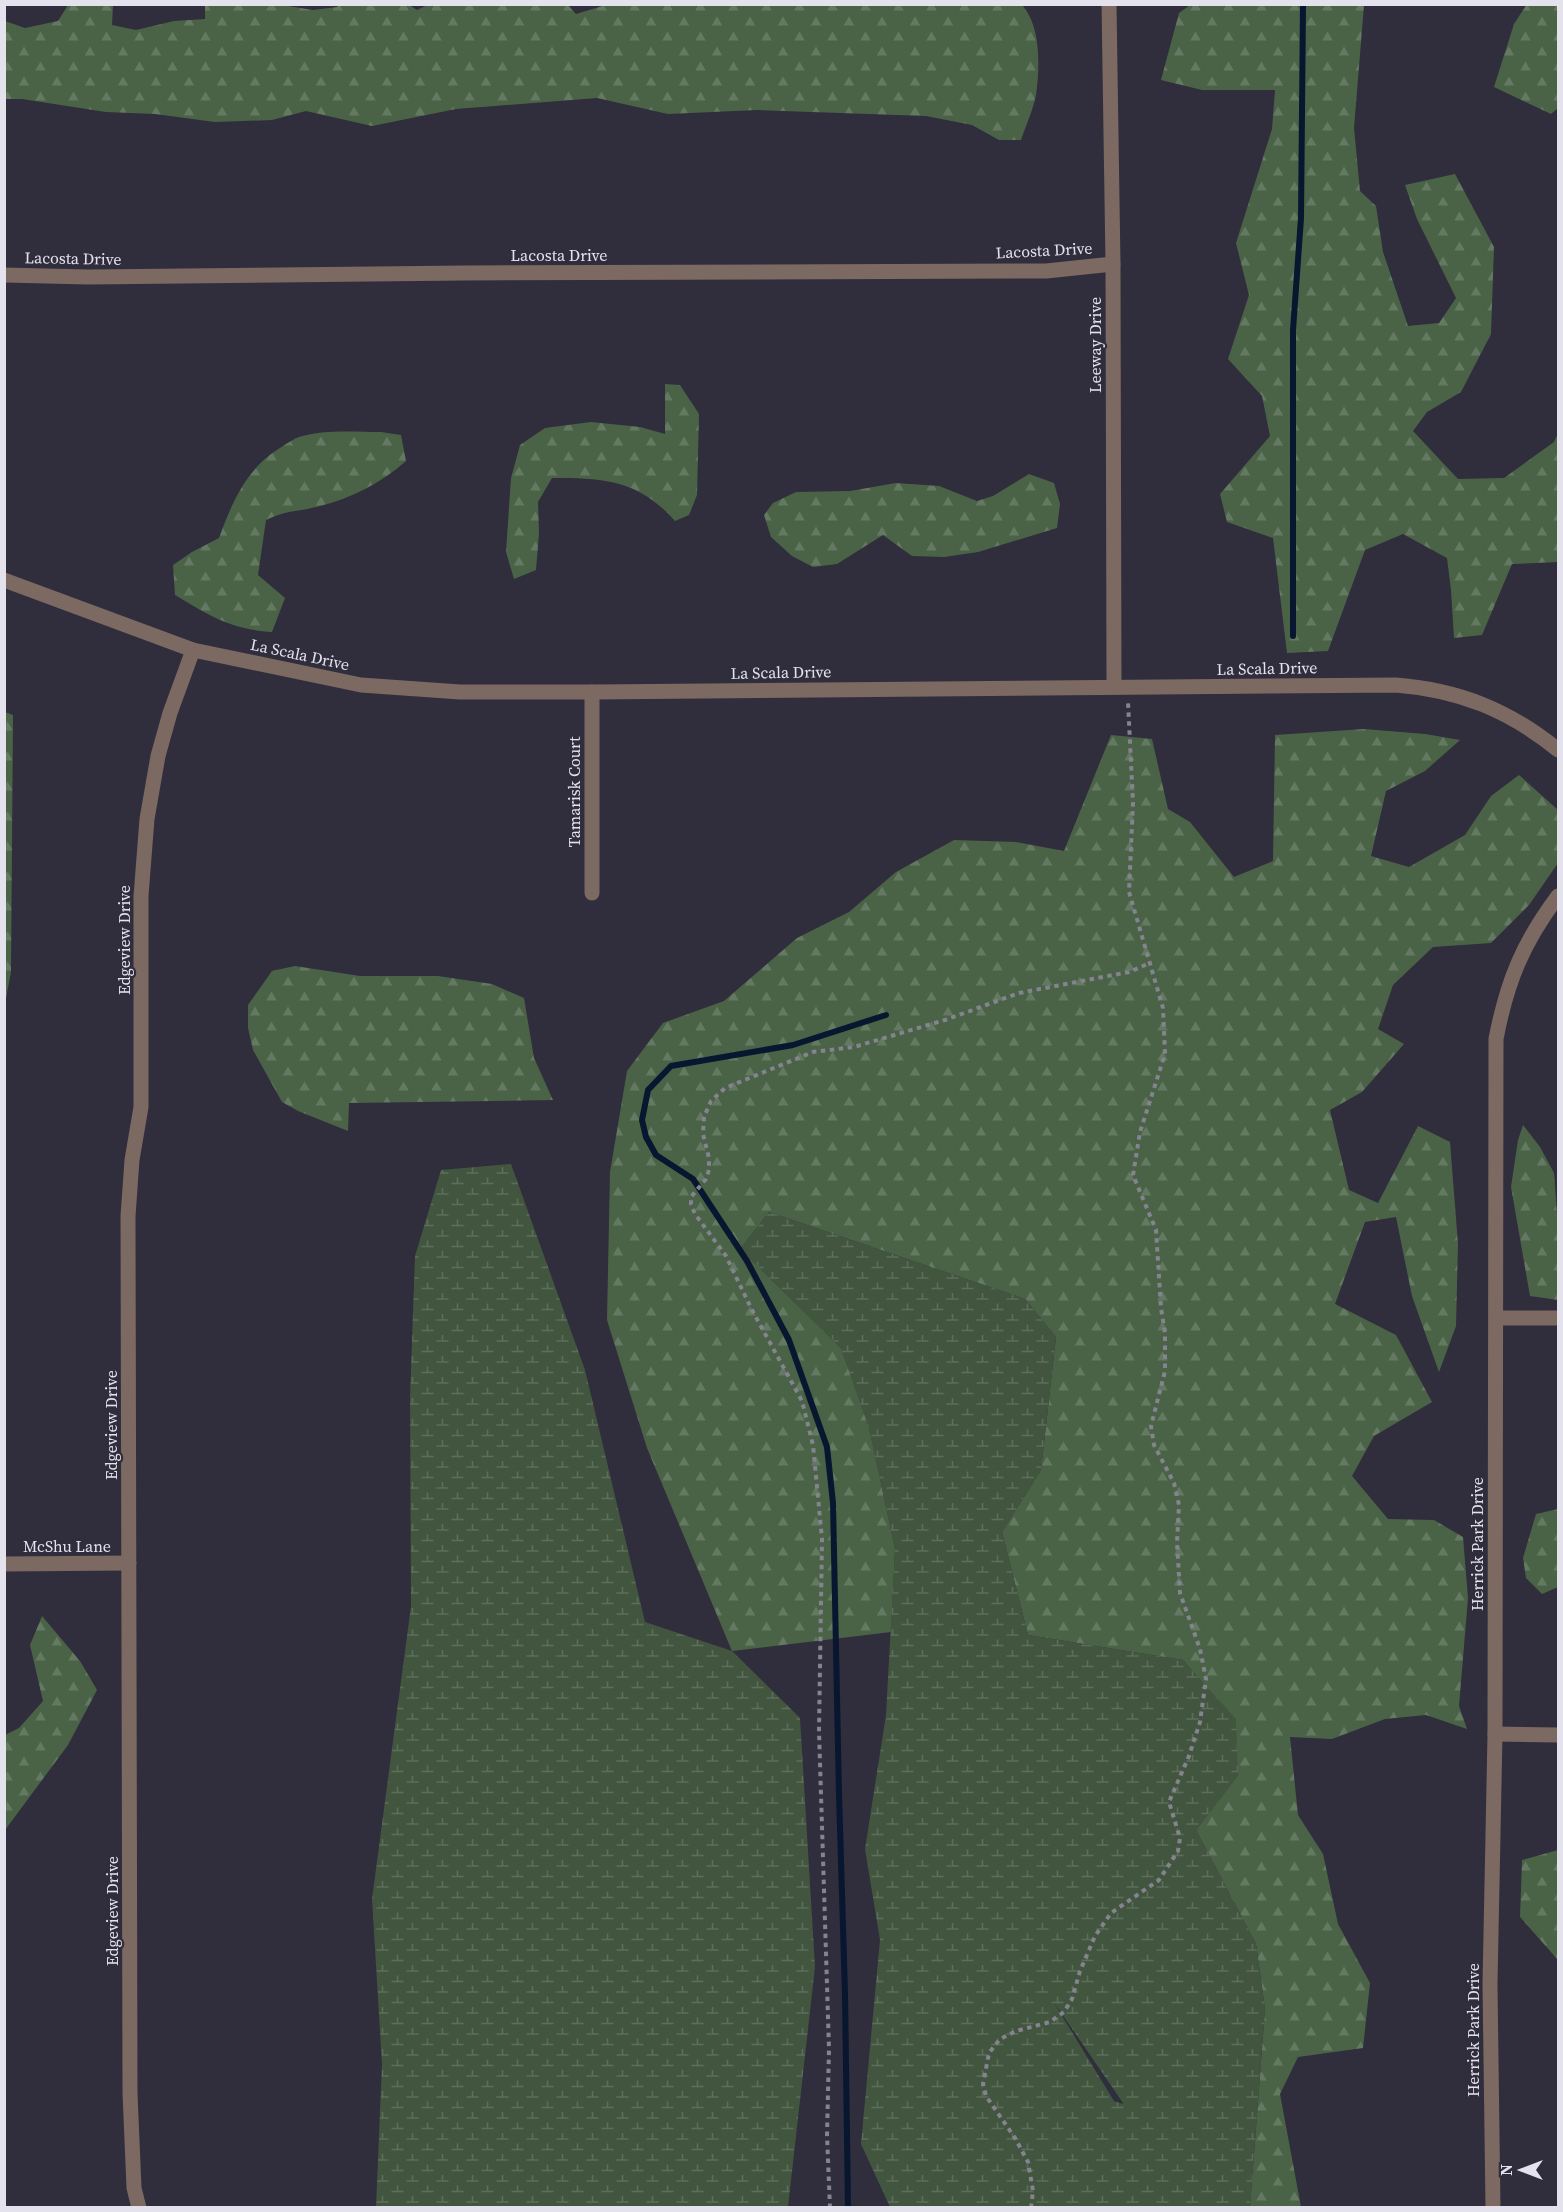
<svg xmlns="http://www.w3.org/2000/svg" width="1563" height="2212" viewBox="0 0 1563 2212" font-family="'Source Serif 4',serif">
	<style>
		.forest { fill: url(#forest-firs) }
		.wetland { fill: url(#wetland-marsh); fill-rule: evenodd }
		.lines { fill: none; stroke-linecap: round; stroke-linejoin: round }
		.stream { stroke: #081630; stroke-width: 6 }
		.path { stroke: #858390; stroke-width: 4; stroke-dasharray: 4.5 4.5; stroke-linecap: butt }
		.street { stroke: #7b6962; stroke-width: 15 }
		.labels { text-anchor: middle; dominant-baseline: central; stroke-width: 4.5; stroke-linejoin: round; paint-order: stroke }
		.street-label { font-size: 16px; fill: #e4e2ed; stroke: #302d3d }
	</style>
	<defs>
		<pattern id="forest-firs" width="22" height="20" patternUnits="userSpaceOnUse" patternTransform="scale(1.5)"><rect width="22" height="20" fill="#4a6346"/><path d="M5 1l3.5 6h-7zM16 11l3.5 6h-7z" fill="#647961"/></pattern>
		<pattern id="wetland-marsh" width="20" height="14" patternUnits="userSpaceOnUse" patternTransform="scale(1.5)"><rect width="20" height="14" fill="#42563f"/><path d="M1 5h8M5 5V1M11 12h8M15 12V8" fill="none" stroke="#5d6e5b"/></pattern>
	</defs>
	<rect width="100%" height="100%" fill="#302d3d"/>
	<g class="forest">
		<polygon points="1527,4 1558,5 1558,108 1551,114 1494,87 1514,24"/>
		<path d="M68,5H113L112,25L136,30L174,21L205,19V4L282,5L313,10L337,7L339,4L409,5L417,10L430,4H567L576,14L609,4L1022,5C1041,26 1040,67 1036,95C1033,110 1026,125 1021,140H999L972,125L926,116L757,110L668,114L597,98L456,109L372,126L306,111L272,120L215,122L155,114L106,112L22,99H5V21L25,28L58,21Z"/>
		<polygon points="1190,5 1364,5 1354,128 1360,191 1376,206 1383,252 1408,326 1439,323 1456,298 1417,219 1405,185 1455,174 1494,247 1491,334 1461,392 1427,412 1413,431 1458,479 1504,478 1554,442 1558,433 1558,562 1512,564 1482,635 1454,638 1451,590 1447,558 1403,534 1365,550 1328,651 1287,653 1273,538 1227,522 1220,494 1270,436 1262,396 1228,359 1249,295 1236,243 1272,129 1275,90 1202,90 1161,80 1179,13"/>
		<path d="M665,384L680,385L699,414L697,495L689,515L675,521C639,480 604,478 552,478L538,502L539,533L536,570L514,579L506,552L511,478L520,445L545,428L591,422L640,427L665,434Z"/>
		<path d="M381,432L401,435L406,461C381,483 352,498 320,506C299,512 286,510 266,520L258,575L285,598L272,632C230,629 210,616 175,595L173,565L192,552L219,538C233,500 247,467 283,446C288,443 293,439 299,437C325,429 355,432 381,432Z"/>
		<polygon points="1029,474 1054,483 1060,504 1057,528 978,552 944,557 912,556 883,535 837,564 813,567 792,556 771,537 764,515 773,503 796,492 850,491 896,483 939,486 977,501 993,496"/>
		<polygon points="5,712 13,715 11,972 5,1003"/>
		<polygon points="1364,729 1425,734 1460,740 1425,771 1386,791 1371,856 1409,867 1465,835 1491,796 1519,775 1558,810 1558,863 1529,905 1491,943 1433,947 1393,985 1378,1029 1404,1044 1362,1092 1330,1110 1349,1190 1378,1203 1418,1126 1450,1142 1458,1244 1456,1326 1439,1372 1412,1296 1396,1217 1365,1222 1335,1304 1396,1335 1432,1402 1374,1436 1352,1476 1388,1519 1434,1520 1463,1537 1468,1598 1459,1706 1467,1729 1426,1715 1385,1719 1332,1739 1290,1737 1298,1815 1323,1854 1338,1924 1370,1983 1363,2048 1298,2057 1280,2094 1301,2207 1250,2207 1265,2009 1256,1944 1196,1830 1238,1775 1208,1689 1183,1660 1028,1635 1002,1532 1041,1470 1056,1337 1025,1299 769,1212 740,1249 841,1348 869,1427 895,1549 891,1632 732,1651 647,1448 607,1320 610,1172 627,1071 663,1023 724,1001 797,938 849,912 896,872 954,840 1016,842 1064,851 1111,735 1152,739 1168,809 1190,822 1234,877 1273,861 1275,735"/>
		<polygon points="295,966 360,976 438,976 492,984 524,998 534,1058 553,1100 349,1103 348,1131 298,1111 282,1102 253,1050 248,1028 248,1005 272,971"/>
		<polygon points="1523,1125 1540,1147 1554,1173 1558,1228 1558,1300 1530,1296 1511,1187 1518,1140"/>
		<polygon points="1558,1509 1558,1587 1542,1594 1526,1578 1523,1558 1536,1514"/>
		<polygon points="42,1616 80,1661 97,1690 68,1745 5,1830 5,1735 19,1728 43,1701 30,1645"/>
		<polygon points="1558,1850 1558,1960 1520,1917 1522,1860"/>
	</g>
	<g class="wetland">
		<polygon points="511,1164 585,1370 645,1622 732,1651 800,1718 815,1967 788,2207 376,2207 382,2064 372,1899 411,1606 410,1398 415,1256 441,1170"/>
		<path d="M769,1212L1025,1299L1056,1337L1041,1470L1002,1532L1028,1635L1183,1660L1236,1719L1238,1775L1196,1830L1256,1944L1265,2009L1250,2207H890L861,2144L880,1940L865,1849L886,1715L895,1549L869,1428L841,1348L740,1249ZM1053,2001L1123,2103V2104L1114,2101Z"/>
	</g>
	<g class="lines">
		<g class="stream">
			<polyline points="1293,636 1293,330 1301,218 1303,4"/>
			<polyline points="848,2208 845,1994 839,1794 833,1503 827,1447 789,1340 747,1261 693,1179 656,1155 646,1137 642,1120 648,1090 671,1066 793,1045 886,1015"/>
		</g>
		<g class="path">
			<polyline points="830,2208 827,2135 829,2049 819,1731 822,1539 813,1445 802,1401 752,1310 726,1256 695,1214 691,1204 691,1197 706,1179 709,1170 709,1158 703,1134 704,1117 711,1101 725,1088 813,1052 854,1047 945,1020 1019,993 1129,972 1150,963"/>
			<polyline points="1031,2208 1033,2191 1028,2162 1015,2138 986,2096 983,2084 989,2053 1000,2039 1016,2031 1050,2022 1064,2012 1072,1999 1080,1971 1095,1936 1111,1913 1159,1880 1178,1851 1180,1838 1169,1802 1189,1756 1200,1722 1206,1679 1200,1649 1180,1593 1177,1542 1179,1505 1174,1483 1154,1445 1151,1426 1165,1371 1165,1333 1161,1308 1156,1230 1133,1175 1140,1132 1165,1054 1163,1008 1129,892 1133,803 1128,702"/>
		</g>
		<g class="street">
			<polyline points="1109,4 1113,264 1114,686"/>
			<polyline points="4,275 88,277 465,273 1046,271 1113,264"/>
			<path d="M4,580L193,650L361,685L460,692H592L1396,685C1459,690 1509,710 1558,750"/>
			<polyline points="592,893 592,692"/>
			<polyline points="1496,1318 1558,1318"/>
			<polyline points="4,1564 129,1563"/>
			<polyline points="1495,1734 1558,1735"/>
			<polyline points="139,2208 134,2188 130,2093 128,1216 132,1160 141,1107 141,896 147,819 158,756 170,713 193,650"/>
			<path d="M1493,2208L1490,1984L1495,1734L1496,1039C1507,981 1523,943 1558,896"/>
		</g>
	</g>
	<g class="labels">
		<g class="street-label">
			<text transform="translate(1044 250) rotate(-3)">Lacosta Drive</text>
			<text x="559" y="255">Lacosta Drive</text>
			<text transform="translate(73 258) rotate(1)">Lacosta Drive</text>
			<text transform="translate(1095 345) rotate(-90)">Leeway Drive</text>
			<text transform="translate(300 654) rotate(12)">La Scala Drive</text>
			<text transform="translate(1267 668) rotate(-1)">La Scala Drive</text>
			<text transform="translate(781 672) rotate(-1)">La Scala Drive</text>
			<text transform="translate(574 792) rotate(-90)">Tamarisk Court</text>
			<text transform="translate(124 940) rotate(-90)">Edgeview Drive</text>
			<text transform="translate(111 1425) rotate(-90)">Edgeview Drive</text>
			<text transform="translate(1477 1544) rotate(-90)">Herrick Park Drive</text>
			<text x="67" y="1546">McShu Lane</text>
			<text transform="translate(112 1911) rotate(-90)">Edgeview Drive</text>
			<text transform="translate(1473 2030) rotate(-90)">Herrick Park Drive</text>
		</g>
	</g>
	<rect width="1563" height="2212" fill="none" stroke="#e4e2ed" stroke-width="12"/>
	<g transform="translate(1521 2170) rotate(270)" stroke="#302d3d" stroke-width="4.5" paint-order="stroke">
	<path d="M0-4.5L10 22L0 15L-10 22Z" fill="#e4e2ed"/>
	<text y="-9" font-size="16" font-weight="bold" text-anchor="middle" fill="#e4e2ed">N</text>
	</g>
</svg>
